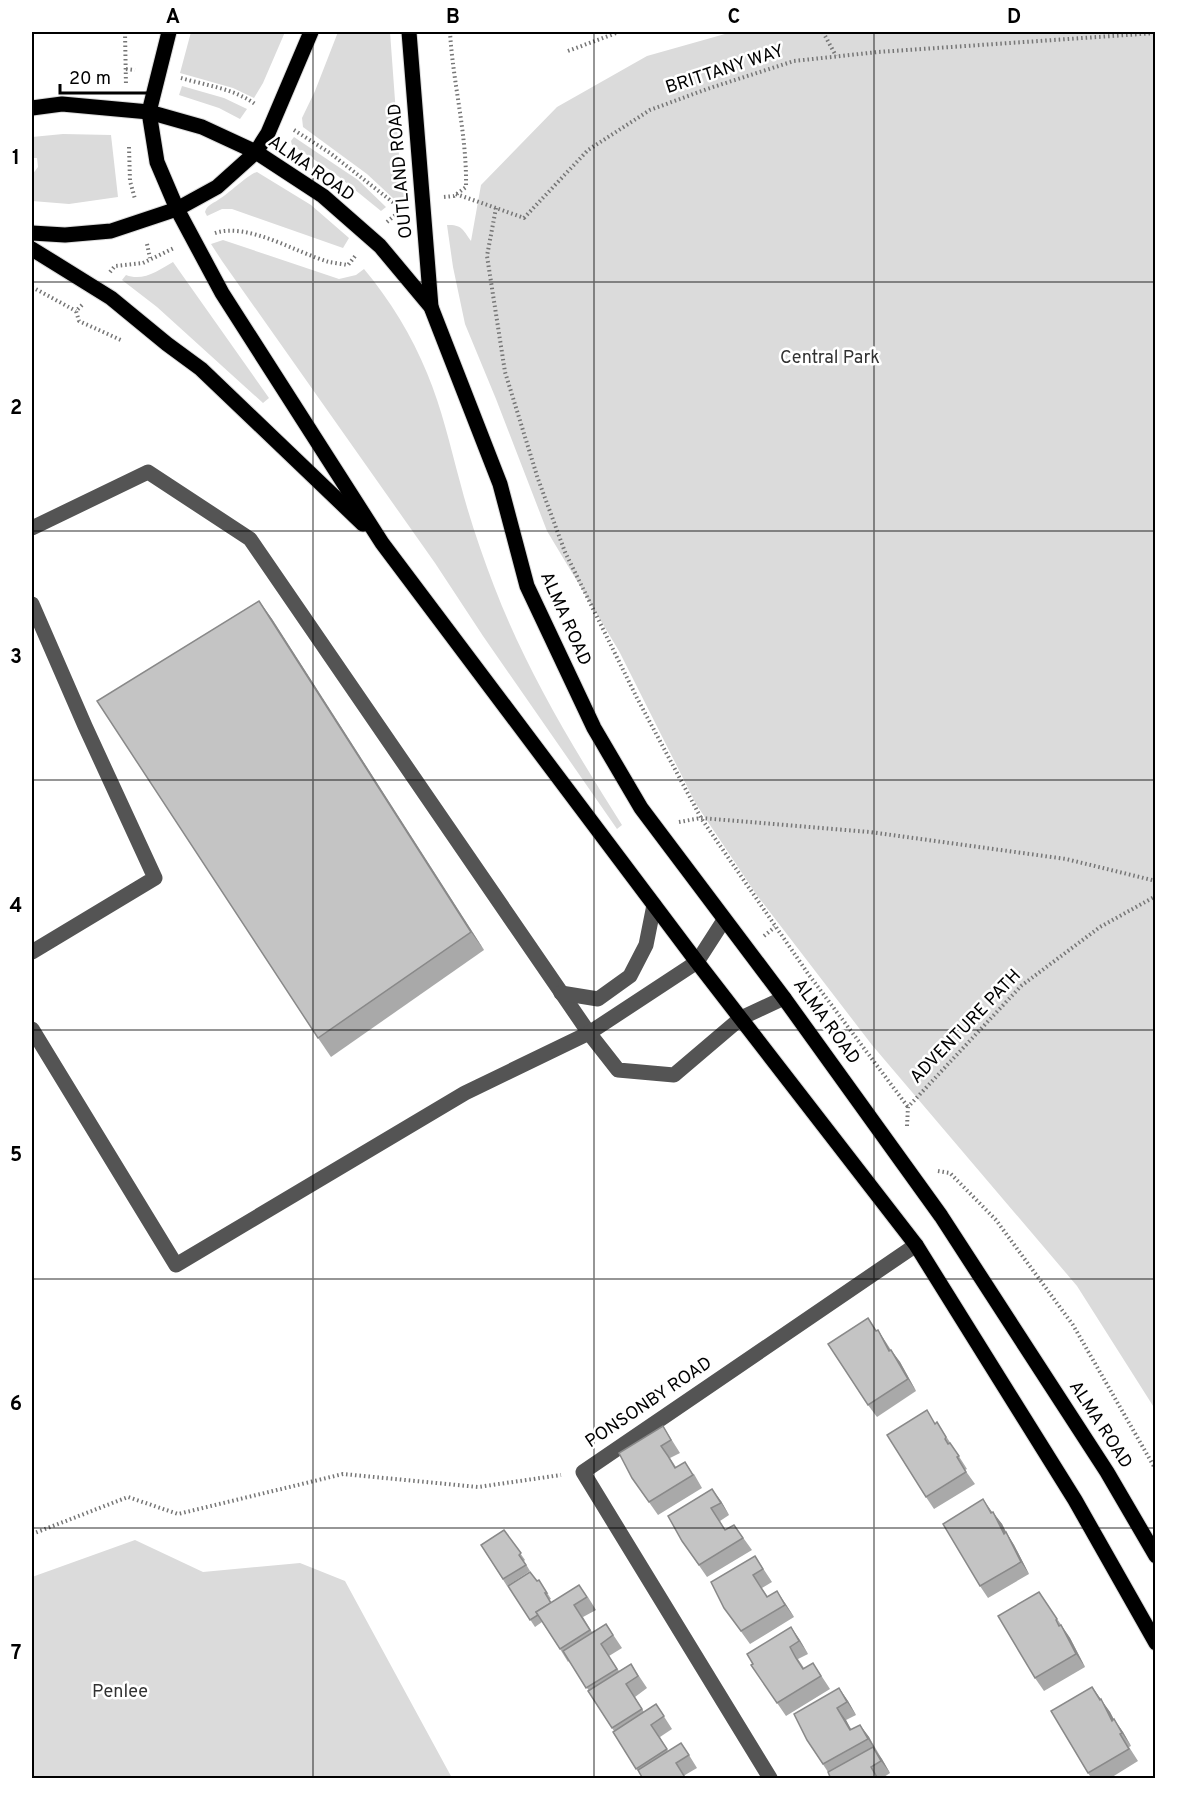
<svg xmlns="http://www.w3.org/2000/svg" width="1187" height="1810" viewBox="0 0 1187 1810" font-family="Overpass,sans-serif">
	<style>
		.green { fill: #dbdbdb }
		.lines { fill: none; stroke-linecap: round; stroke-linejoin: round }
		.major-casing { stroke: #dbdbdb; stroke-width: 17 }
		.path { stroke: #767676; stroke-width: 4; stroke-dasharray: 1.5 3; stroke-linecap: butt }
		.minor { stroke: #545454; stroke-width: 15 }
		.major { stroke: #000; stroke-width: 15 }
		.wall { fill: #a9a9a9 }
		.shaded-wall { fill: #898989 }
		.building { fill: #c4c4c4; stroke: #898989; stroke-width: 1.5 }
		.grid { fill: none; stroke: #000; stroke-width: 1.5; stroke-opacity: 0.55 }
		.labels { text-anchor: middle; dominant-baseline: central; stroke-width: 5; stroke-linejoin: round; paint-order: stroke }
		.street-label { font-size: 18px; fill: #000; stroke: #fff }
		.park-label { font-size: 18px; fill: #323232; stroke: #fff }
		.neatline { fill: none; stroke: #000; stroke-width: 2 }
		.grid-label { font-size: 20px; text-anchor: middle; font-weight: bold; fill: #000 }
	</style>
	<rect width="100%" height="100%" fill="#fff"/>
	<g class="green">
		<polygon points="191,32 285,32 263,83 254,98 233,88 180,73"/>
		<polygon points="338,32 390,32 399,155 405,201 394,199 367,174 303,127 302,118 315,91"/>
		<path d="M732,32H1155V1409L1077,1286L872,1045L756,894L696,804L619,651L547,531L496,399L465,324L453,267L447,225C462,224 464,231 471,241L481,185L557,107L647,56Z"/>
		<polygon points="182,86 224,98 247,109 240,119 219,108 179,95"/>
		<polygon points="63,134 111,135 118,197 69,204 32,201 32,175 38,167 37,158 32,158 32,137"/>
		<polygon points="294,137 358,180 386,207 381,211 333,172 292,145 291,141"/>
		<path d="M257,172L311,205L349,238L343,248L232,209H222L207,216L205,212C207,205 212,204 218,200C230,193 247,175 257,172Z"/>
		<path d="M223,240L339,279L356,275L364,269C390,300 412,336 427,373C442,409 450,445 460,482C469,517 481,552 494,586C526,670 574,749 622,825L617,829L483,636L435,563L222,261L211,244Z"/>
		<path d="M173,262L269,398L263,403L157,307L122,280L126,275C143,282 159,270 173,262Z"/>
		<polygon points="135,1540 203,1572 300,1563 345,1581 452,1778 32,1778 32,1577"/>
	</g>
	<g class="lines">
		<defs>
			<g id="major">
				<polyline points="169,32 149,112 157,162 177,209 222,293 382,543 697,962 916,1245 1075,1500 1156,1643"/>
				<polyline points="409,32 431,307"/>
				<polyline points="32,108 62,104 149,112 202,127 256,152 323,196 380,246 431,307 500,484 527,586 594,728 641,808 784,998 941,1216 1107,1472 1156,1556"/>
				<polyline points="32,233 65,235 111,231 177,209 217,187 256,152 268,133 311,32"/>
				<polyline points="32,249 111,298 167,344 201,369 363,524"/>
			</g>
		</defs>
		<use href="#major" class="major-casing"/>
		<g class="path">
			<polyline points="125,32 126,86"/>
			<polyline points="823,32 836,56"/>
			<polyline points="568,51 619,32"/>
			<polyline points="126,69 135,70"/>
			<path d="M181,78C205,85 235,89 255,104"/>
			<polyline points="294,130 330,153 399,207"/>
			<polyline points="129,147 130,181 135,199"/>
			<polyline points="456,194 524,218 588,150 650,110 707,89 794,61 878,52 1156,33"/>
			<path d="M444,197L454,196L466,187C467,134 453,84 450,32"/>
			<polyline points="496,208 487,256 505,372 538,479 565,552 637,698 701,818 809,975 908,1107"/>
			<polyline points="387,222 400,211"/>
			<path d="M215,233C248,222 297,253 329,262C335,263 342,264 348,265L356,255"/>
			<polyline points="147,244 150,258"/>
			<polyline points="110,272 115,266 143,263 174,248"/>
			<polyline points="32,287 76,311"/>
			<polyline points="82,305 76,311 79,321 123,341"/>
			<polyline points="679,822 701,818 870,832 1066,859 1156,881"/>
			<polyline points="764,936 775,927"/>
			<polyline points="907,1126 908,1107 1021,986 1100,927 1156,896"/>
			<polyline points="938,1171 950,1173 996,1220 1073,1325 1156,1470"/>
			<polyline points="32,1534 128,1497 178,1514 343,1474 478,1487 561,1475"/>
		</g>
		<g class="minor">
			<polyline points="32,528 148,472 250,539 589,1033 618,1070 674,1075 741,1018 784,998"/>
			<polyline points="32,604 85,726 155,878 32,952"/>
			<polyline points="561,993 598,999 630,976 646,945 654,905"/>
			<polyline points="32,1029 176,1265 465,1093 589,1033 697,962 724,920"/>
			<polyline points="770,1778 583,1472 916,1245"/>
		</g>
		<use href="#major" class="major"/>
	</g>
	<g class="wall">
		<polygon points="259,601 272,619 484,950 331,1057 318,1038"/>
		<polygon points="878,1330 891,1350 900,1362 916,1391 877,1417 868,1405 877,1331"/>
		<polygon points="937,1422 967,1469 965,1470 975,1484 934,1509 926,1497 936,1423"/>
		<polygon points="663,1426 680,1453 670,1458 676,1467 694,1474 702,1488 658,1515 632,1478"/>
		<polygon points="721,1501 729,1515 720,1521 725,1530 734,1525 752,1550 707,1577 682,1541 668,1516"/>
		<polygon points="992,1512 1002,1524 1006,1532 1014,1545 1029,1574 988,1598 980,1586"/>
		<polygon points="504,1530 525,1560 524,1561 530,1571 507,1586 481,1545"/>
		<polygon points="755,1556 772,1582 762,1588 768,1597 785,1603 794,1617 750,1644 724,1608"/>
		<polygon points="539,1580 551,1599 549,1600 551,1602 588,1597 596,1610 583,1617 592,1632 606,1624 622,1648 609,1656 619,1671 631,1664 647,1688 635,1697 644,1712 656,1704 672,1729 660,1737 668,1751 689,1755 697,1768 685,1775 643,1779 613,1732 614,1731 588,1691 589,1691 569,1661 568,1662 560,1649 542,1622 535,1627 508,1586"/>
		<polygon points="1039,1592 1070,1638 1085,1667 1044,1691 1035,1678"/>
		<polygon points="791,1627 808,1654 798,1659 804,1668 813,1663 830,1689 786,1716 751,1665"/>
		<polygon points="1092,1687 1110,1712 1114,1720 1123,1732 1131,1746 1129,1747 1138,1761 1109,1779 1092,1779 1088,1773"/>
		<polygon points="839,1688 848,1701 856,1715 846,1720 851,1730 860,1725 869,1737 890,1773 881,1779 831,1779 828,1772 807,1740"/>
	</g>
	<g class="shaded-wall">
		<polygon points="259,601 272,619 484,950 471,932"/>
		<polygon points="878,1330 886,1343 898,1364 889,1351"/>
		<polygon points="891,1350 900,1362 916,1391 908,1379"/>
		<polygon points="712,1489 721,1501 729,1515 721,1503"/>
		<polygon points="983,1499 997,1519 993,1512 1002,1524 1006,1532 1014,1545 1029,1574 1021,1562"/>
		<polygon points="777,1591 785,1603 794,1617 785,1605"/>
		<polygon points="1061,1625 1070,1638 1085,1667 1076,1654"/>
		<polygon points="791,1627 800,1640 808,1654 799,1641"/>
		<polygon points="1092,1687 1110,1712 1121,1733 1112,1721"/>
		<polygon points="839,1688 848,1701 856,1715 847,1702"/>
		<polygon points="837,1708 846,1720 859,1743 850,1730"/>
		<polygon points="1114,1719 1123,1732 1131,1746 1122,1733"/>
		<polygon points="860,1725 869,1737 876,1751 868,1739"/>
		<polygon points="873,1747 882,1759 890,1773 881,1761"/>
	</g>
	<g class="building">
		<polygon points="259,601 471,932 318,1038 97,701"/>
		<polygon points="868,1318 876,1331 878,1330 889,1351 891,1350 908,1379 868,1405 828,1344"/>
		<polygon points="927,1410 935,1424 937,1422 946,1437 945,1439 948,1444 950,1443 959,1456 957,1457 966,1472 926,1497 887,1435"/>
		<polygon points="663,1426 671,1440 661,1446 668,1456 675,1468 685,1462 693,1475 649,1502 632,1478 619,1453"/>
		<polygon points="712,1489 721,1503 711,1508 725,1530 734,1525 743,1538 699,1565 682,1541 668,1516"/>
		<polygon points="983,1499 991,1513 993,1512 1004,1534 1006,1532 1021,1562 980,1586 943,1524"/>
		<polygon points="504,1530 521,1553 519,1555 526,1565 503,1579 481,1545"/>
		<polygon points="755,1556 763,1569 753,1575 767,1597 777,1591 785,1605 741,1631 724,1608 711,1582"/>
		<polygon points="530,1572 537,1581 539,1580 547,1593 545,1593 551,1603 536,1612 538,1615 530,1620 508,1586"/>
		<polygon points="579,1585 587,1597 574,1605 590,1630 560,1649 536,1612"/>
		<polygon points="1039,1592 1057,1619 1056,1620 1059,1626 1061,1625 1076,1654 1035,1678 998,1616"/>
		<polygon points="606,1624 613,1635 601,1644 617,1669 586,1688 563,1651"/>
		<polygon points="791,1627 799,1641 790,1647 796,1658 803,1669 813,1663 821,1676 777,1703 751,1665 753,1664 747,1654"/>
		<polygon points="631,1664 638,1676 626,1684 642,1709 612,1728 588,1691"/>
		<polygon points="1092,1687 1100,1700 1101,1699 1112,1721 1114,1719 1122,1733 1120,1734 1129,1749 1088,1773 1051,1711"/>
		<polygon points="839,1688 847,1702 837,1708 850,1730 860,1725 868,1739 823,1764 807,1740 794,1714"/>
		<polygon points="656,1704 664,1716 651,1725 667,1749 636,1769 613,1732"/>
		<polygon points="681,1743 689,1755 676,1763 686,1779 643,1779 638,1770"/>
		<polygon points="873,1747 881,1761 871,1767 878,1779 831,1779 828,1772"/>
	</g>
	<path class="grid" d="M313,32V1778M594,32V1778M874,32V1778M32,282H1156M32,531H1156M32,780H1156M32,1030H1156M32,1279H1156M32,1528H1156"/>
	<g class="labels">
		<g class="street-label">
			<text transform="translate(725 70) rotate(-18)">BRITTANY WAY</text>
			<text transform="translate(311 169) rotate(35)">ALMA ROAD</text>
			<text transform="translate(401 171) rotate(-95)">OUTLAND ROAD</text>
			<text transform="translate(565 619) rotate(66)">ALMA ROAD</text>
			<text transform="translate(826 1022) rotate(54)">ALMA ROAD</text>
			<text transform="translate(966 1027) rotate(-46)">ADVENTURE PATH</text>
			<text transform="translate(649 1403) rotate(-34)">PONSONBY ROAD</text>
			<text transform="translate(1100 1425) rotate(57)">ALMA ROAD</text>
		</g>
		<g class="park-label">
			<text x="830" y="358">Central Park</text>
			<text x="120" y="1692">Penlee</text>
		</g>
	</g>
	<rect width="1187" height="1810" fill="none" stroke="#ffffff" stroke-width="66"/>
	<path d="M60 84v9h93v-9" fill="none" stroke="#000000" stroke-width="3"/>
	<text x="69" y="84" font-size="18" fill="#000000" stroke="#ffffff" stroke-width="4.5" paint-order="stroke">20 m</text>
	<rect x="33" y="33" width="1121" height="1744" class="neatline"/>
	<g class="grid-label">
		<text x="173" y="23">A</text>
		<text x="453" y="23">B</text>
		<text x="734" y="23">C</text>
		<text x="1014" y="23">D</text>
		<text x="16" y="164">1</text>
		<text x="16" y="414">2</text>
		<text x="16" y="663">3</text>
		<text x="16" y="912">4</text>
		<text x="16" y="1161">5</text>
		<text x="16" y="1410">6</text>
		<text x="16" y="1659">7</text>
	</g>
</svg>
